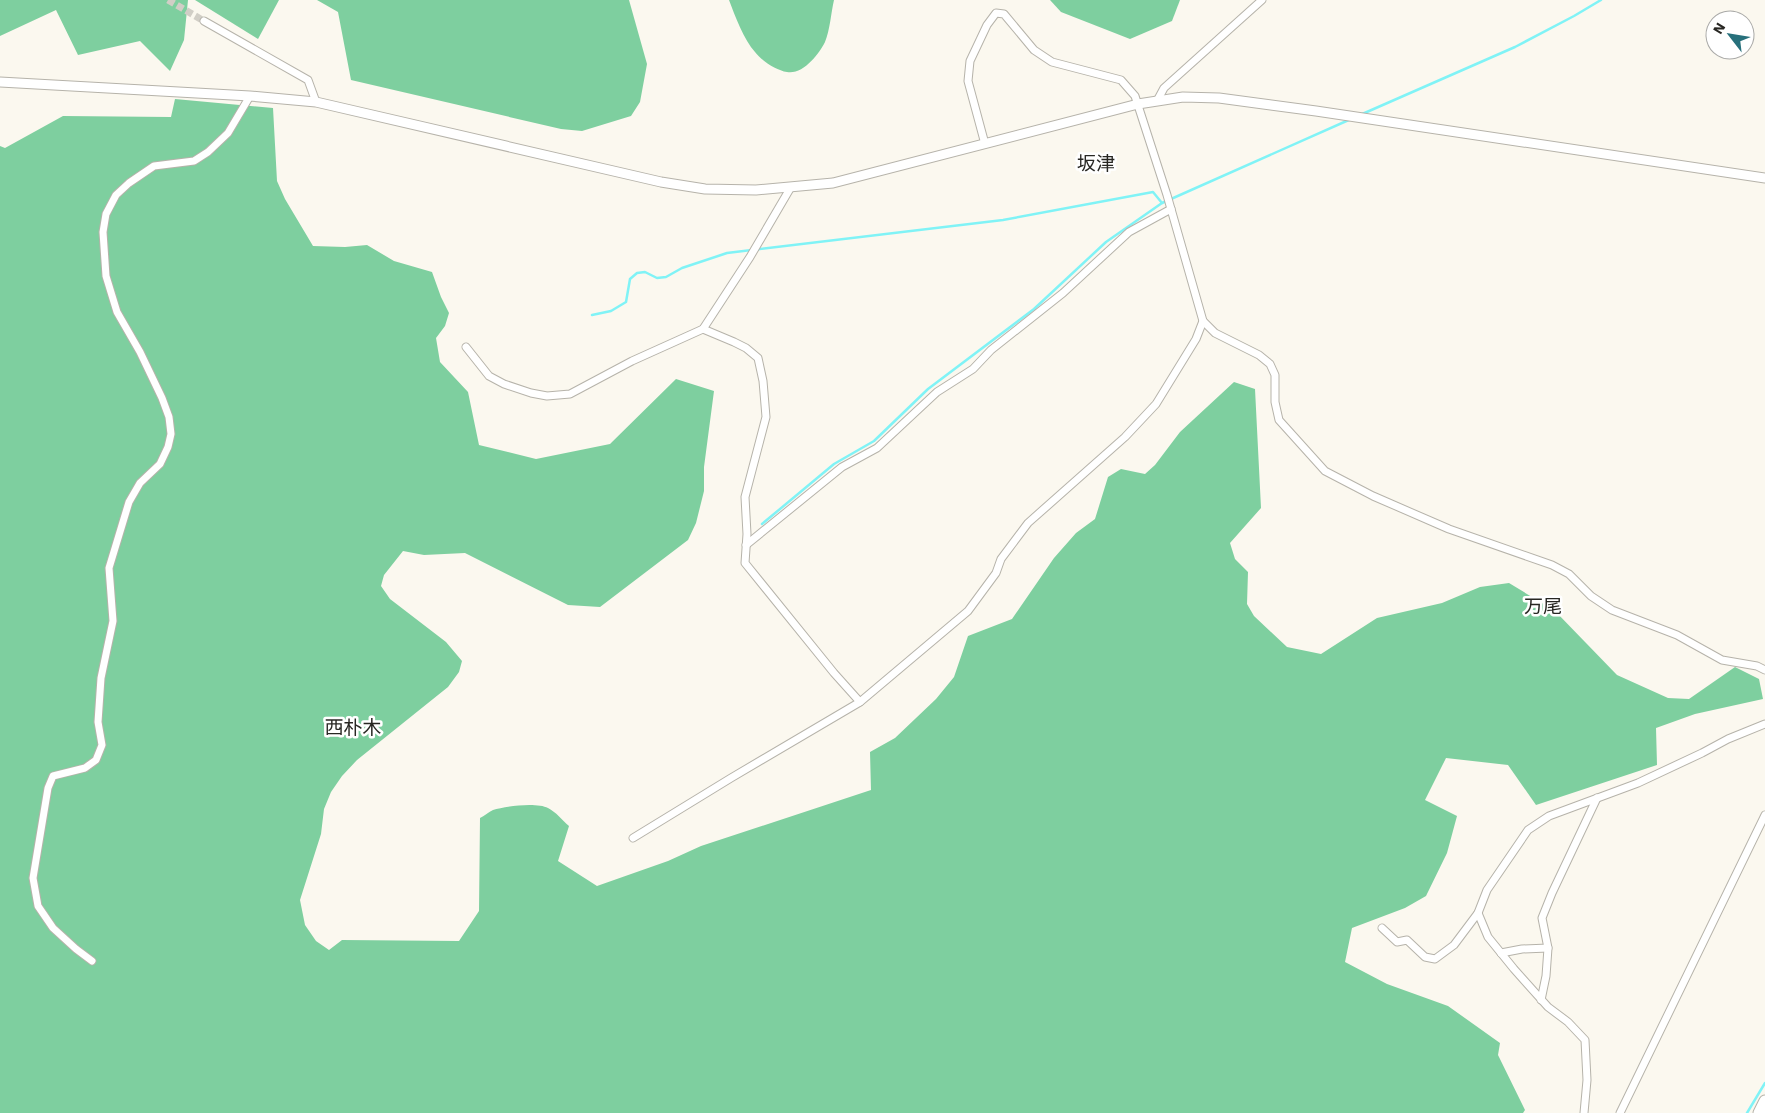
<svg xmlns="http://www.w3.org/2000/svg" width="1765" height="1113" viewBox="0 0 1765 1113" font-family="'Work Sans','Noto Sans JP',sans-serif">
	<style>
		.forest { fill: #7ecf9f }
		.lines { fill: none; stroke-linecap: round; stroke-linejoin: round }
		.stream { stroke: #80f3f6; stroke-width: 2.5 }
		.minor-tunnel { stroke: #d1cec6; stroke-width: 7; stroke-dasharray: 7 3.5; stroke-linecap: butt }
		.minor-casing { stroke: #b6b3aa; stroke-width: 9 }
		.tertiary-casing { stroke: #b6b3aa; stroke-width: 11 }
		.primary-casing { stroke: #b6b3aa; stroke-width: 13 }
		.minor { stroke: #fff; stroke-width: 7 }
		.tertiary { stroke: #fff; stroke-width: 9 }
		.primary { stroke: #fff; stroke-width: 11 }
		.labels { text-anchor: middle; dominant-baseline: central; stroke-width: 5; stroke-linejoin: round; paint-order: stroke }
		.neighbourhood-label { font-size: 19px; fill: #282723; stroke: #fff }
	</style>
	<rect width="100%" height="100%" fill="#fbf8ef"/>
	<g class="forest">
		<polygon points="0,0 188,0 184,40 170,71 140,41 78,55 56,10 0,36"/>
		<polygon points="195,0 279,0 258,39"/>
		<polygon points="317,0 629,0 647,64 640,102 631,116 582,131 561,129 351,80 338,12"/>
		<path d="M729,0H834C831,13 830,30 825,42C819,54 803,75 787,72C776,70 762,61 755,52C744,40 735,16 729,0Z"/>
		<polygon points="1050,0 1180,0 1172,21 1130,39 1061,12"/>
		<path d="M175,99L273,108L277,181L285,199L313,246L345,247L367,245L394,261L432,272L441,297L449,313L445,326L436,338L440,362L468,392L479,445L536,459L610,444L676,379L714,391L704,467V491L696,523L688,540L600,607L568,605L465,553L424,555L403,551L384,575L381,586L390,599L446,642L462,661L459,672L448,687L357,760L342,776L331,792L324,809L321,834L300,900L305,925L316,941L329,950L342,940L459,941L479,911L480,818C484,816 489,812 493,810C505,806 537,802 548,808C556,812 562,820 569,826L558,861L597,886L668,861L701,846L871,790L870,752L895,738L936,699L954,677L968,636L1012,619L1054,558L1076,533L1095,519L1108,477L1121,469L1145,474L1155,465L1180,432L1234,382L1255,389L1261,508L1230,543L1235,559L1248,572L1247,604L1254,616L1287,647L1321,654L1377,618L1442,603L1480,587L1509,583L1555,611L1617,675L1668,698L1689,699L1735,667L1759,679L1763,699L1695,714L1656,728L1657,765L1536,805L1508,765L1446,758L1425,800L1457,816L1447,853L1426,896L1405,908L1352,928L1345,962L1387,984L1448,1006L1500,1043L1498,1055L1525,1110L1523,1113H0V146L5,148L63,116L171,117Z"/>
	</g>
	<g class="lines">
		<g class="stream">
			<polyline points="1360,115 1515,47 1574,16 1601,0"/>
			<polyline points="592,315 611,311 626,302 630,279 637,273 645,272 657,278 666,277 682,268 727,253 1003,220 1153,192 1162,203"/>
			<polyline points="762,524 834,464 874,441 928,389 1034,309 1106,242 1162,203 1351,119"/>
			<polyline points="1747,1113 1765,1083"/>
		</g>
		<polyline class="minor-tunnel" points="168,0 204,21"/>
		<defs>
			<g id="minor">
				<polyline points="204,21 308,80 316,102"/>
				<polyline points="1157,101 1164,88 1262,0"/>
				<polyline points="985,144 968,81 970,61 987,25 996,13 1004,14 1034,50 1052,62 1121,80 1135,96 1167,195 1203,321 1215,333 1259,355 1270,364 1275,375 1275,402 1279,420 1325,471 1373,496 1449,529 1552,565 1569,574 1591,596 1612,610 1677,635 1722,660 1757,666 1765,670"/>
				<polyline points="703,329 734,342 746,348 758,358 763,381 766,417 745,497 747,534 745,563 834,673 860,702"/>
				<polyline points="466,347 489,376 504,384 531,393 547,396 570,394 632,361 703,329 750,257 791,187"/>
				<polyline points="746,545 842,467 877,448 937,392 973,369 991,350 1063,293 1129,232 1171,209"/>
				<polyline points="633,838 731,778 860,702 968,611 996,573 1001,559 1028,523 1125,437 1156,404 1196,339 1203,321"/>
				<polyline points="1382,928 1397,942 1407,940 1425,957 1435,959 1454,945 1478,913"/>
				<polyline points="1501,953 1522,949 1548,948 1542,918 1552,893 1597,798"/>
				<polyline points="92,961 76,949 53,928 38,906 33,878 48,788 53,776 85,768 96,760 102,745 98,722 101,678 113,621 109,568 129,502 140,483 160,464 168,447 171,434 169,417 162,398 140,352 117,312 106,276 103,232 106,214 116,195 129,183 154,166 194,161 208,152 228,133 250,96"/>
				<polyline points="1541,1000 1546,976 1548,948"/>
				<polyline points="1584,1113 1587,1080 1585,1040 1568,1022 1548,1007 1514,969 1488,937 1478,913 1487,890 1528,830 1549,816 1638,783 1702,753 1728,739 1765,724"/>
				<polyline points="1620,1113 1765,815"/>
			</g>
			<polyline id="tertiary" points="0,82 250,96 316,102 661,182 705,189 756,190 833,183 1138,104 1183,97 1219,98 1316,111 1765,178"/>
			<polyline id="primary" points="1759,1113 1765,1101"/>
		</defs>
		<use href="#minor" class="minor-casing"/>
		<use href="#tertiary" class="tertiary-casing"/>
		<use href="#primary" class="primary-casing"/>
		<use href="#minor" class="minor"/>
		<use href="#tertiary" class="tertiary"/>
		<use href="#primary" class="primary"/>
	</g>
	<g class="labels">
		<g class="neighbourhood-label">
			<text x="1096" y="163">坂津</text>
			<text x="1543" y="606">万尾</text>
			<text x="353" y="727">西朴木</text>
		</g>
	</g>
	<g transform="translate(1730 35) rotate(301)"><circle r="24" fill="#ffffff" stroke="#a9a9a7"/>
	<path d="M0-4L9 19L0 12L-9 19Z" fill="#27707b"/>
	<text y="-8" font-size="14" font-weight="bold" text-anchor="middle" fill="#282723">N</text>
	</g>
</svg>
